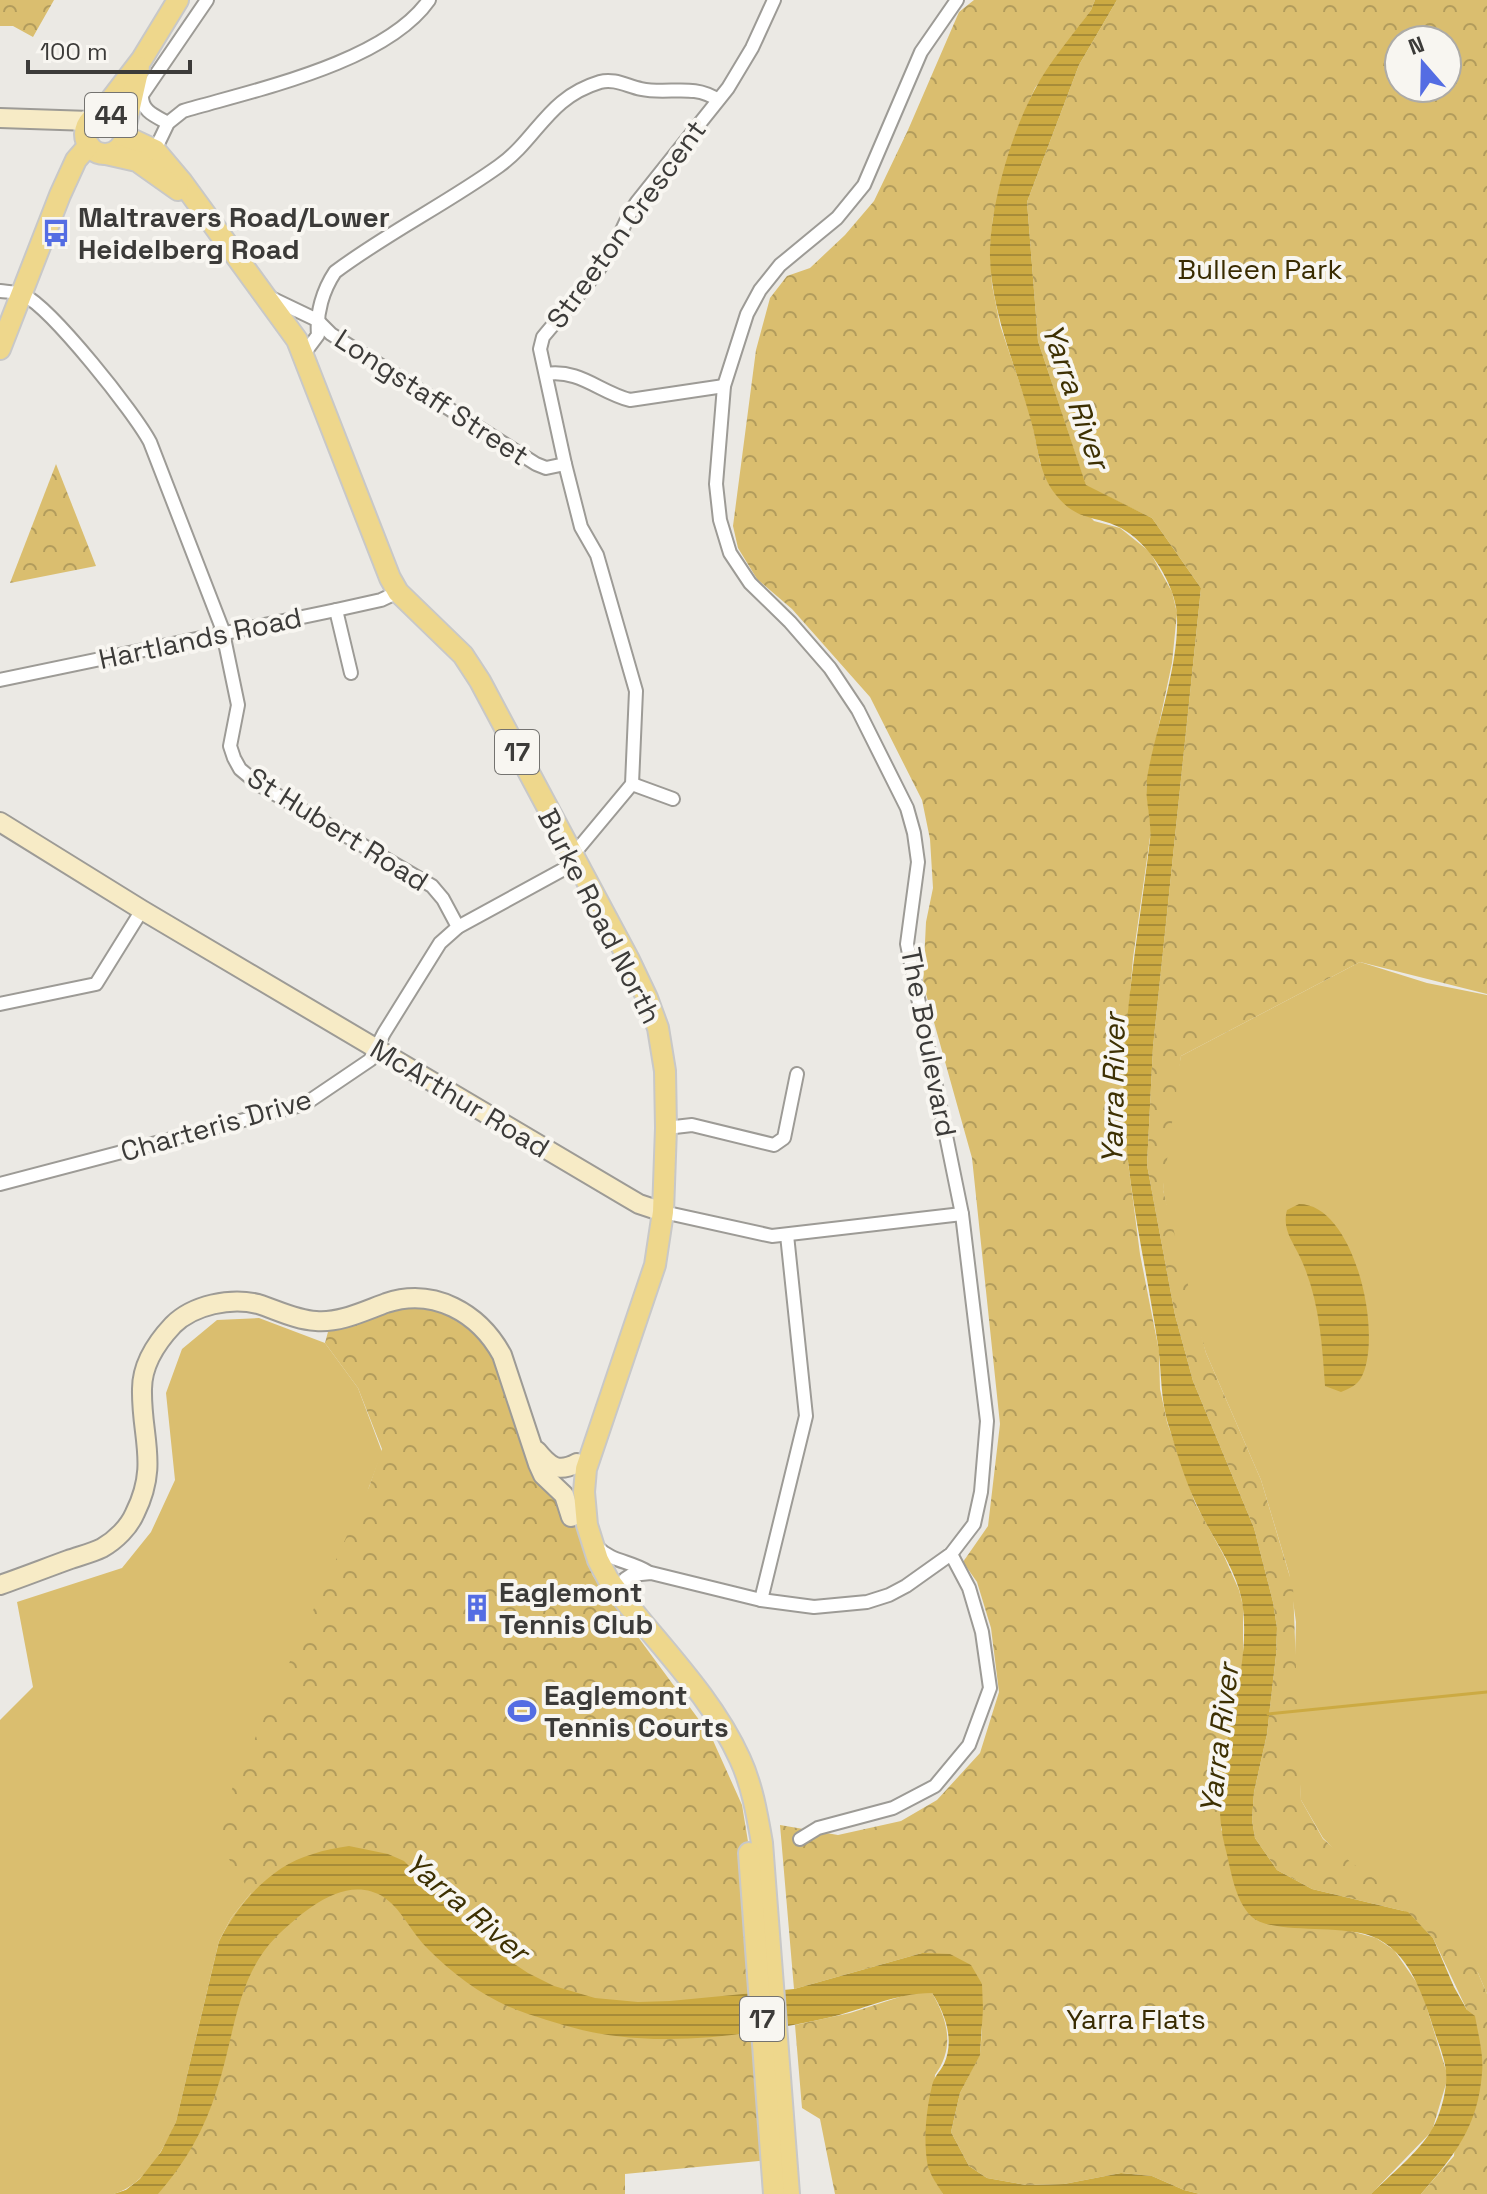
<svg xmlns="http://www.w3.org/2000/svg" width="1487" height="2194" viewBox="0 0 1487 2194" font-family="'Space Grotesk',sans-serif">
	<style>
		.grass { fill: #dabe6f }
		.park { fill: url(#park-crowns); fill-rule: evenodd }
		.water { fill: url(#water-rules) }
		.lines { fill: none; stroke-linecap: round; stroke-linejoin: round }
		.stream { stroke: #ccaa42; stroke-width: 3 }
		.street-casing { stroke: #9d9b96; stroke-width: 16 }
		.secondary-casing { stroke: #9d9b96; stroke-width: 22 }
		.primary-casing { stroke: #c8c8c8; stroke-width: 24 }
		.street { stroke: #fff; stroke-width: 12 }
		.secondary { stroke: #f7ebc6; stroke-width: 18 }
		.primary { stroke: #eed78c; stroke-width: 20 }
		.labels { text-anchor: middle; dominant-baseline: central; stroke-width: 8; stroke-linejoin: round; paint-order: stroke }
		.shield { fill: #f8f6f1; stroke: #747370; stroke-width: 2 }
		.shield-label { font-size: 26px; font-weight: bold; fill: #3c3b39 }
		.poi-label { font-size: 28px; font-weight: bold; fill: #3c3b39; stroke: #f8f6f1; text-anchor: start }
		.street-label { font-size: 28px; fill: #3c3b39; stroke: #f8f6f1 }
		.park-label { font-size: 28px; fill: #392b00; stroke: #f8f6f1 }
		.water-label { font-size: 30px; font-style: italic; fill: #3d3002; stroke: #f8f6f1 }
	</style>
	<defs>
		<pattern id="park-crowns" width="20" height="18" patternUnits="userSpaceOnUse" patternTransform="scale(2)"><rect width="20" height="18" fill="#dabe6f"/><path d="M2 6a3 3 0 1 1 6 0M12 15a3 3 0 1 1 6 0" fill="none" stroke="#b29c5c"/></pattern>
		<pattern id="water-rules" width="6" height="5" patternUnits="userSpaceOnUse" patternTransform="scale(2)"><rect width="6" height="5" fill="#ccaa42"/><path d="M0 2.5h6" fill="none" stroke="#a78c38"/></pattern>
	</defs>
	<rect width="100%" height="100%" fill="#ebe9e4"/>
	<g class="grass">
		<polygon points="1360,962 1427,983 1487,995 1487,1994 1478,1973 1355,1870 1323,1838 1301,1800 1294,1690 1296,1622 1289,1573 1261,1480 1206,1353 1182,1276 1163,1190 1167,1127 1181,1056"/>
		<path d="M259,1318L325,1343L358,1388L382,1452L369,1487L251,1893L231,1918L219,1941L176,2122C163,2150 146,2184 114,2194H0V1720L33,1687L17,1602L122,1568L151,1532L175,1480L166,1393L182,1349L217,1320Z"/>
	</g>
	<g class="park">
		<polygon points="0,0 54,0 33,37 13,26 0,26"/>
		<polygon points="974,0 1095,0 1091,10 1035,88 1021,120 993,217 990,249 992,285 1000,325 1031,417 1040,463 1094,521 1120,528 1150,552 1172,592 1177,613 1172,663 1146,786 1151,830 1133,958 1124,1068 1128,1162 1140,1254 1159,1351 1160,1389 1167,1422 1195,1503 1224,1556 1239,1590 1243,1606 1243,1661 1221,1776 1221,1830 1318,1928 1347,1930 1376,1938 1394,1950 1421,1989 1448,2077 1432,2131 1371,2194 1200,2194 1184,2190 1152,2176 1121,2173 1064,2184 1026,2185 987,2178 969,2166 951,2132 960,2093 980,2054 982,2031 982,1984 922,1953 794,1989 780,1825 838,1835 901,1821 937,1800 980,1753 999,1692 991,1628 977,1582 963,1562 988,1526 1000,1424 972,1158 923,983 926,922 933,888 930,839 922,800 870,697 792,609 757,579 738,548 733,526 756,350 770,298 787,276 810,268 845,235 874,201 908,130 959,12"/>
		<path d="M1117,0H1487V994L1360,962L1181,1056L1163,1190L1206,1353L1261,1480L1293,1587L1301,1800L1323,1839L1353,1864L1450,1931L1478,1973L1487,1994V2194H1421L1454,2156L1467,2010L1433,1938L1408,1912L1312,1889L1277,1870L1255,1838L1252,1820L1254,1792L1267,1734L1276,1655L1277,1628L1273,1602L1254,1528L1193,1381L1175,1315L1147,1165L1153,1047L1201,588L1152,518L1086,486L1038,341L1027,202L1079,65ZM1399,40H1447V88H1399Z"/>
		<polygon points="56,464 96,566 10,583"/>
		<polygon points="392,1307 439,1310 489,1342 572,1511 593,1576 711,1736 742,1805 753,1872 779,2159 625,2174 625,2194 114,2194 126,2190 140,2179 161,2152 176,2122 219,1941 231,1918 251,1893 212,1833 369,1487 382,1449 358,1388 325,1343 329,1328"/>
		<path d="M912,1993H932C948,2020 955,2048 935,2075L929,2170L943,2194H835L820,2119L802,2108L795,2025L850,2013Z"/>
	</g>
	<g class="water">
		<path d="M1095,0H1117L1079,65L1027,202L1038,341L1086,485L1152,518L1201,588L1153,1047L1147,1165L1175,1315L1193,1381L1254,1528L1273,1602L1277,1628L1276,1655L1267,1734L1254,1792L1252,1820L1255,1838L1277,1870L1312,1889L1408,1912L1433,1938L1454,1987L1467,2010L1475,2016C1478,2034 1484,2055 1482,2073C1478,2126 1455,2155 1421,2194H1371C1389,2176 1418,2153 1431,2131C1440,2117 1448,2088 1446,2072C1445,2060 1440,2047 1436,2036C1424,1999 1411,1951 1371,1936C1338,1924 1270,1935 1251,1916C1234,1899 1231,1869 1225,1847C1204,1766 1255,1684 1242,1601C1236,1569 1214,1540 1200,1512C1187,1486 1178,1457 1170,1430C1160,1402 1162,1374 1158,1345C1144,1251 1119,1157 1124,1062C1128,987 1141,914 1150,840C1152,819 1144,799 1147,778C1155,730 1183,654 1176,607C1171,578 1147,542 1121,528C1096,515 1077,522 1056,495C1037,472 1038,441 1029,414C1014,361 992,313 990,258C989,209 1011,134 1034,91C1049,62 1072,36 1091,10Z"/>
		<path d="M1299,1204C1355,1204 1384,1337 1361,1378C1357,1385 1349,1389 1341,1392L1325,1386C1322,1342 1319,1297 1300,1257C1292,1240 1282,1229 1287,1210Z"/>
		<path d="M349,1846L388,1854L404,1861L493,1950L528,1973L554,1986L595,1998L638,2002L670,2001L794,1989L922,1953L950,1954L971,1965L982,1984L983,2009L980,2055L960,2093L951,2132L969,2166L987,2178L1026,2185L1064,2184L1121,2173L1152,2176L1184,2190L1200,2194H943C938,2186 931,2176 928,2167C923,2142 926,2110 932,2086C934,2076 940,2072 944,2064C955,2040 945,2013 932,1993C896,1993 862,2010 827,2018C758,2033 687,2045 616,2036C587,2033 556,2023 528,2014C490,2002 456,1977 428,1949C412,1934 403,1911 385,1898C346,1872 302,1912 275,1938C236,1978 234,2039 217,2089C205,2129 185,2163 158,2194H114L126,2190L140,2179L161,2152L176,2122L219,1942C238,1904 270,1866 313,1854C324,1850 337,1848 349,1846Z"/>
	</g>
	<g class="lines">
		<polyline class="stream" points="1268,1714 1487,1692"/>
		<defs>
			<g id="street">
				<path d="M168,123C155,116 141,111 142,95L207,0"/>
				<path d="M150,153L155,150L168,123L183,111C254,90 385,63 429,0"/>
				<path d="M0,291C8,292 18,292 24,295C53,310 134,412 150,442L222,628L238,705L230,746L234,758L240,769L258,784L432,886L443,899L458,927"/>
				<polyline points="269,297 317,320 331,334 536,464 546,468 565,464 581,527 597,555 636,691 632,784 572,856"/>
				<path d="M303,355L318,335C316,313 323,290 335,272C387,233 446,204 499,166C538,138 547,98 600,82C614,78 627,86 641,89C668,95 693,83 718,100"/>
				<path d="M546,374C580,369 599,392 630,400L724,386"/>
				<path d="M565,464L540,349L543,337C567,308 594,279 614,247C622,232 627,216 637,202L728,88L752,48L774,0"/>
				<polyline points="336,610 351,673"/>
				<polyline points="0,680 336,610 381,600 398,592"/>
				<polyline points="632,784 673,799"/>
				<polyline points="0,1004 96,984 142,910"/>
				<polyline points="666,1128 692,1125 774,1145 784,1138 797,1074"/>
				<polyline points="0,1184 305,1104 370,1060 384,1033 440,943 458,927 575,863"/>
				<polyline points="663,1212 772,1236 962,1214"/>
				<path d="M597,1547C612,1562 631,1561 648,1572"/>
				<polyline points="627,1598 625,1579 631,1575 651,1573 761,1600 814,1607 867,1602 889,1595 906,1586 951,1554 974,1524 981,1492 987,1421 962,1214 907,944 918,862 914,833 907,808 858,710 830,668 790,622 750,583 730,553 720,520 716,484 724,386 747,314 760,290 780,265 837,218 864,185 921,52 957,0"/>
				<polyline points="761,1600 806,1416 787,1235"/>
				<polyline points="800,1839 818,1828 893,1808 935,1786 969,1745 990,1688 982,1632 969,1588 951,1554"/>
			</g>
			<g id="secondary">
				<polyline points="0,118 90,121"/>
				<polyline points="0,822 142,910 622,1194 639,1204 663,1212"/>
				<path d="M537,1451C550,1467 558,1473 577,1463"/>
				<path d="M0,1585C23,1577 46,1568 68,1560C79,1556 92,1553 102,1548C116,1540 129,1527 135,1513C159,1465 141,1437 142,1389C142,1364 157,1342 173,1325C193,1305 231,1297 258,1304C277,1310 296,1320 316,1321C340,1323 364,1311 386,1303C434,1287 479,1313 502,1355L538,1464L543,1475L564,1495L571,1517"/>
			</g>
			<g id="primary">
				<circle cx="105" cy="134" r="20"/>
				<polyline points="99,115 142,59 178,0"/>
				<polyline points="125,129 139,67"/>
				<path d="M125,136L155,150L182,182L297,340L390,578L398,592L463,655L480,681L629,960L647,998L658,1028L665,1071L666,1128L663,1212L655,1265L586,1469L584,1492L587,1525L598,1560L608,1579C652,1639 709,1691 740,1759C752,1785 757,1814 762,1843L789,2194"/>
				<polyline points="106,154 137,161 178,190"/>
				<polyline points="0,349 60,195 76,160 89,145"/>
				<polyline points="749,1853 774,2194"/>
			</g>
		</defs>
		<use href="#street" class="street-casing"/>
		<use href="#secondary" class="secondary-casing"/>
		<use href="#primary" class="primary-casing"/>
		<use href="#street" class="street"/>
		<use href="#secondary" class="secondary"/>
		<use href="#primary" class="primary"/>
	</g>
	<defs>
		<symbol id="bus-bare" viewBox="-9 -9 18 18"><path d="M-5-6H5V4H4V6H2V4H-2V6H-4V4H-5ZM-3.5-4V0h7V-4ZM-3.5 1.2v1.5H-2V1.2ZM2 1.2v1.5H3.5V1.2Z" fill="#546de3" stroke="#f8f6f1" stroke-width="2.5" paint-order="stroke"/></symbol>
		<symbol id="building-bare" viewBox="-9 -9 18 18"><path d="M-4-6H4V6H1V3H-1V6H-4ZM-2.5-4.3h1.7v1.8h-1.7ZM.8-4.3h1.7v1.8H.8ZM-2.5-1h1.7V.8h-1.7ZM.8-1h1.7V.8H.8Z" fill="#546de3" stroke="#f8f6f1" stroke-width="2.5" paint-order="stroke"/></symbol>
		<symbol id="stadium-bare" viewBox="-9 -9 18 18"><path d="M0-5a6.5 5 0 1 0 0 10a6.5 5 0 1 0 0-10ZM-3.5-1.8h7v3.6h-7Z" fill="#546de3" stroke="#f8f6f1" stroke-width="2.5" paint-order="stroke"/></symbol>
	</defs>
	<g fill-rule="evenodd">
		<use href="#bus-bare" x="36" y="213" width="40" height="40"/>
		<use href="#building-bare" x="457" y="1588" width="40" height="40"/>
		<use href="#stadium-bare" x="502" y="1691" width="40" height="40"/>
	</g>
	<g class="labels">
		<g class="shield">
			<rect x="85" y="93" width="52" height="44" rx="6"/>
			<rect x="495" y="730" width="44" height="44" rx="6"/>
			<rect x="740" y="1997" width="44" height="44" rx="6"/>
		</g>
		<g class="shield-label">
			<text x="111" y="115">44</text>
			<text x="517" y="752">17</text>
			<text x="762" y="2019">17</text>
		</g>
		<g class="poi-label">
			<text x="78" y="217">Maltravers Road/Lower<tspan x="78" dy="32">Heidelberg Road</tspan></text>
			<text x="499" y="1592">Eaglemont<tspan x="499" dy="32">Tennis Club</tspan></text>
			<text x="544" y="1695">Eaglemont<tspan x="544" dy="32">Tennis Courts</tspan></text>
		</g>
		<g class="street-label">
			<text transform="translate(626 224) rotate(-54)">Streeton Crescent</text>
			<text transform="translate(432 397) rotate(33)">Longstaff Street</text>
			<text transform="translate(200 638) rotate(-12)">Hartlands Road</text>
			<text transform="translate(338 829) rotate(32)">St Hubert Road</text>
			<text transform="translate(600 916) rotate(63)">Burke Road North</text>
			<text transform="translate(929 1042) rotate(79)">The Boulevard</text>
			<text transform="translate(460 1098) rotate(31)">McArthur Road</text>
			<text transform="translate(216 1125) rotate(-16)">Charteris Drive</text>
		</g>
		<g class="park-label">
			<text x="1260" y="269">Bulleen Park</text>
			<text x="1136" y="2019">Yarra Flats</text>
		</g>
		<g class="water-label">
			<text transform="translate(1076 396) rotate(71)">Yarra River</text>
			<text transform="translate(1113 1089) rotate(-89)">Yarra River</text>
			<text transform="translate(1219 1739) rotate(-83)">Yarra River</text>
			<text transform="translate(467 1907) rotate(40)">Yarra River</text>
		</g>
	</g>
	<g transform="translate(1423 64) rotate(340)"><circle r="38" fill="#f8f6f1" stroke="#adaba7" stroke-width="2"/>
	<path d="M0-6L14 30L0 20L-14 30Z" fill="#546de3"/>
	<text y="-12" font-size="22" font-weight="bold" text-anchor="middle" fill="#3c3b39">N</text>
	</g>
	<path d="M28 60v12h162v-12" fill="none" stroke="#3c3b39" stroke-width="4"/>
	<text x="40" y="60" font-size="24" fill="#3c3b39" stroke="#f8f6f1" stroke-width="6" paint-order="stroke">100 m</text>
</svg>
